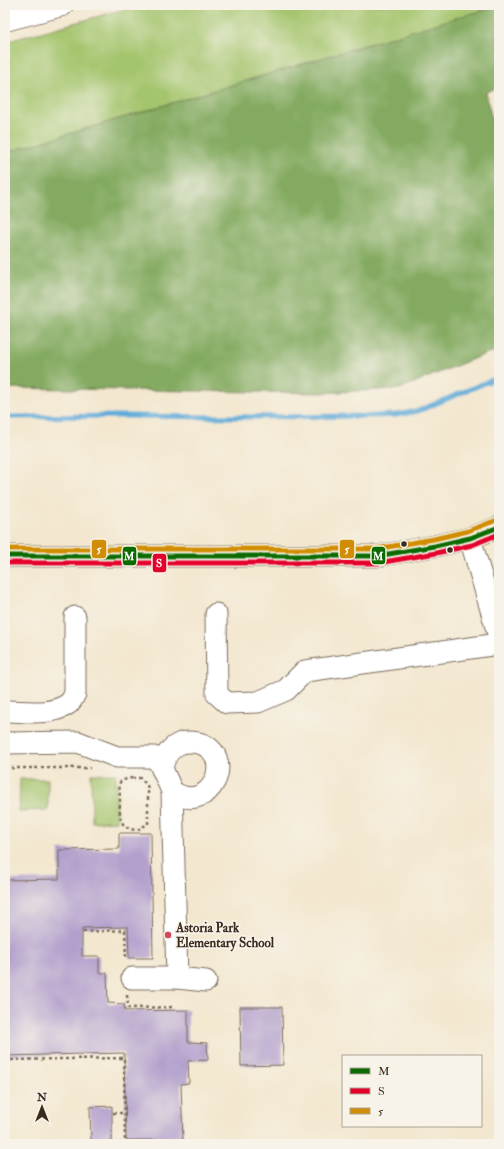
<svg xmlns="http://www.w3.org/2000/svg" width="504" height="1149" viewBox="0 0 504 1149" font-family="'IM FELL Double Pica',serif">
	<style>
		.green { fill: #a4c56d; stroke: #707846 }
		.forest { fill: #83aa60; stroke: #5f6a3f }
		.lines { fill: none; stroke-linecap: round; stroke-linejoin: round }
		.stream { stroke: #61abd9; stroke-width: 5 }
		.building { fill: #b19fcc }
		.minor-casing { stroke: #7b6c5c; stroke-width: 23 }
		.highway-casing { stroke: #7b6c5c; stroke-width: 24 }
		.path { stroke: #7b6c5c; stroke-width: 2.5; stroke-dasharray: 3 3; stroke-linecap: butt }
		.minor { stroke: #fff; stroke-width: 21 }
		.highway { stroke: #fff; stroke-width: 22 }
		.bus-1-casing { stroke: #f7f3e8; stroke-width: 8 }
		.bus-2-casing { stroke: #f7f3e8; stroke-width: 8 }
		.bus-3-casing { stroke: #f7f3e8; stroke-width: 8 }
		.bus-1 { stroke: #0c6b00; stroke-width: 5 }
		.bus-2 { stroke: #e4002b; stroke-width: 5 }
		.bus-3 { stroke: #d18d06; stroke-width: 5 }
		.bus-dot { fill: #3b2a1e; stroke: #f7f3e8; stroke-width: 1.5 }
		.poi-dot { fill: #d1495b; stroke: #f7f3e8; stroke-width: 1.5 }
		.labels { text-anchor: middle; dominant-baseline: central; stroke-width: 3.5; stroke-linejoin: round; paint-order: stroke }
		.poi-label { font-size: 13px; font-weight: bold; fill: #3b2a1e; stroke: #f7f3e8; text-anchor: start }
		.line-badge { stroke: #f7f3e8; stroke-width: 1.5 }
		.badge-label { font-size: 11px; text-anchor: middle; font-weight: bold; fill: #fff }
	</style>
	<rect width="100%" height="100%" fill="#f7f3e8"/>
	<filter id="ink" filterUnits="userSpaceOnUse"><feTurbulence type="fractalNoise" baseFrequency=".025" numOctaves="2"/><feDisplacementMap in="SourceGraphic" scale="8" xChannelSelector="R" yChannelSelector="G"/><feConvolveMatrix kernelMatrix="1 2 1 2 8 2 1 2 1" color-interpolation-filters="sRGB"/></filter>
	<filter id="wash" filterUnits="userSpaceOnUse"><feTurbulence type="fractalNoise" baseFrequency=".012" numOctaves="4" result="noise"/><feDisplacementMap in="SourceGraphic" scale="16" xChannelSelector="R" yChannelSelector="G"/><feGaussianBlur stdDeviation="0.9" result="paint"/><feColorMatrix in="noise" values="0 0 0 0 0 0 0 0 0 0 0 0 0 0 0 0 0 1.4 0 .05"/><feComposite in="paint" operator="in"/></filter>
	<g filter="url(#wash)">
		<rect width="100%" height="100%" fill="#f3e7cf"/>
		<g class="green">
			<polygon points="139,5 499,5 499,6 459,17 5,153 5,42"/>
			<polygon points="91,774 116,774 117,821 92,822"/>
			<polygon points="20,779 48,779 48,810 19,811"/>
		</g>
		<polygon class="forest" points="499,6 499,87 486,92 494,130 499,134 499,351 488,353 399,389 318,393 5,388 5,153 459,17"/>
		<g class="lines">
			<polyline class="stream" points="5,417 125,416 228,417 371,416 396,415 418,411 499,377"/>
		</g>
		<g id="blocks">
			<g class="building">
				<polygon points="119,833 151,833 153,958 129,958 128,927 82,928 82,956 99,956 99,973 107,973 108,1003 124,1004 125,1011 188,1010 188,1042 207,1043 208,1060 188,1061 189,1083 181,1084 183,1140 126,1140 124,1053 5,1056 5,880 59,879 59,850 119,849"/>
				<polygon points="240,1007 282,1007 283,1065 241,1066"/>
				<polygon points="112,1106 112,1142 91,1142 90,1107"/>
			</g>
		</g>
	</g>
	<g filter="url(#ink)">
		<use href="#blocks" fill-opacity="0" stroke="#7b6c5c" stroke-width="1"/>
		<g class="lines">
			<defs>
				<g id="minor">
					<polyline points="470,538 499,637"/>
					<polyline points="5,556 377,556 435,546 470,538 499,527"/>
					<polyline points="216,614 217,694 227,703 258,702 286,690 305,671 499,644"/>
					<path d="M5,711C24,711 51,716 68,704C71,702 73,697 75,694V617"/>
					<polyline points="5,743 78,742 117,757 154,757 160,764 172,791 177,978"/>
					<path d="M162,769C164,757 169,748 181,743C187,741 193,742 199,743C238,755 210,818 172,791"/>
					<polyline points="132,978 177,978 206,981"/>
				</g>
				<polyline id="highway" points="5,20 62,5"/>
			</defs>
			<use href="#minor" class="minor-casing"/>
			<use href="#highway" class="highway-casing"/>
			<g class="path">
				<polyline points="5,768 90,768"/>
				<path d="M132,778H140L147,785L148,789V824L137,830C119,829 119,816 120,802C120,795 119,788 120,782L123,780Z"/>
				<polyline points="83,932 125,930 126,960"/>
				<polyline points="127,995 128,1008 176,1007"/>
				<polyline points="5,1060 124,1058 125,1143"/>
				<polyline points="113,1113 125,1113"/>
				<polyline points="114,1144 114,1143 183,1141"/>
			</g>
			<use href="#minor" class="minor"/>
			<use href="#highway" class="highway"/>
			<defs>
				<polyline id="bus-1" points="5,556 377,556 435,546 470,538 499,527"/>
				<polyline id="bus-2" points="5,563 378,563 436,553 472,545 499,534"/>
				<polyline id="bus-3" points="5,549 376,549 434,539 468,531 497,520"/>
			</defs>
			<use href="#bus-1" class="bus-1-casing"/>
			<use href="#bus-2" class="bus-2-casing"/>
			<use href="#bus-3" class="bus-3-casing"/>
			<use href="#bus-1" class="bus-1"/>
			<use href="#bus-2" class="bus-2"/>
			<use href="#bus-3" class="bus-3"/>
		</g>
	</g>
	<g class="bus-dot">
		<circle cx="404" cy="544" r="3.5"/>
		<circle cx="450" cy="550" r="3.5"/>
	</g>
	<circle class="poi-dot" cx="168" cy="935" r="4"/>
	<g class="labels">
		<g class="poi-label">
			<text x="176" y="928">Astoria Park<tspan x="176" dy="15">Elementary School</tspan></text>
		</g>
	</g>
	<g class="line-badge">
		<rect x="91" y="539" width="16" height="20" rx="4" fill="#d18d06"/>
		<rect x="339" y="539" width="16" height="20" rx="4" fill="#d18d06"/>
		<rect x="371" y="546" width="15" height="19" rx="4" fill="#0c6b00"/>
		<rect x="122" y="546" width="15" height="20" rx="4" fill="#0c6b00"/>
		<rect x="152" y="553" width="15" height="20" rx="4" fill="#e4002b"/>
	</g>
	<g class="badge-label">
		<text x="99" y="553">5</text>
		<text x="347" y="553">5</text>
		<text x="378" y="560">M</text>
		<text x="129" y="560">M</text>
		<text x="159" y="567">S</text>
	</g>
	<rect width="504" height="1149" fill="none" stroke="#f7f3e8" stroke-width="20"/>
	<rect x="342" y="1055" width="140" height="72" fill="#f7f3e8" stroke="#aca397"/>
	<rect x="350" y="1068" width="20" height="6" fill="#0c6b00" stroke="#aca397"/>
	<text x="378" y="1075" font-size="12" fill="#3b2a1e">M</text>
	<rect x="350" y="1088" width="20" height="6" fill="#e4002b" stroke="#aca397"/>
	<text x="378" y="1095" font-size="12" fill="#3b2a1e">S</text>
	<rect x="350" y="1108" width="20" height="6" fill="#d18d06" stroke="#aca397"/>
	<text x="378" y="1115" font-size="12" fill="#3b2a1e">5</text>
	<g transform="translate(42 1107)" stroke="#f7f3e8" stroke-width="3" paint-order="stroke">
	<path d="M0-3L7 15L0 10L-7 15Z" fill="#3b2a1e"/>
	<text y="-6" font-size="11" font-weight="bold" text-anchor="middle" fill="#3b2a1e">N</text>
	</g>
</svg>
